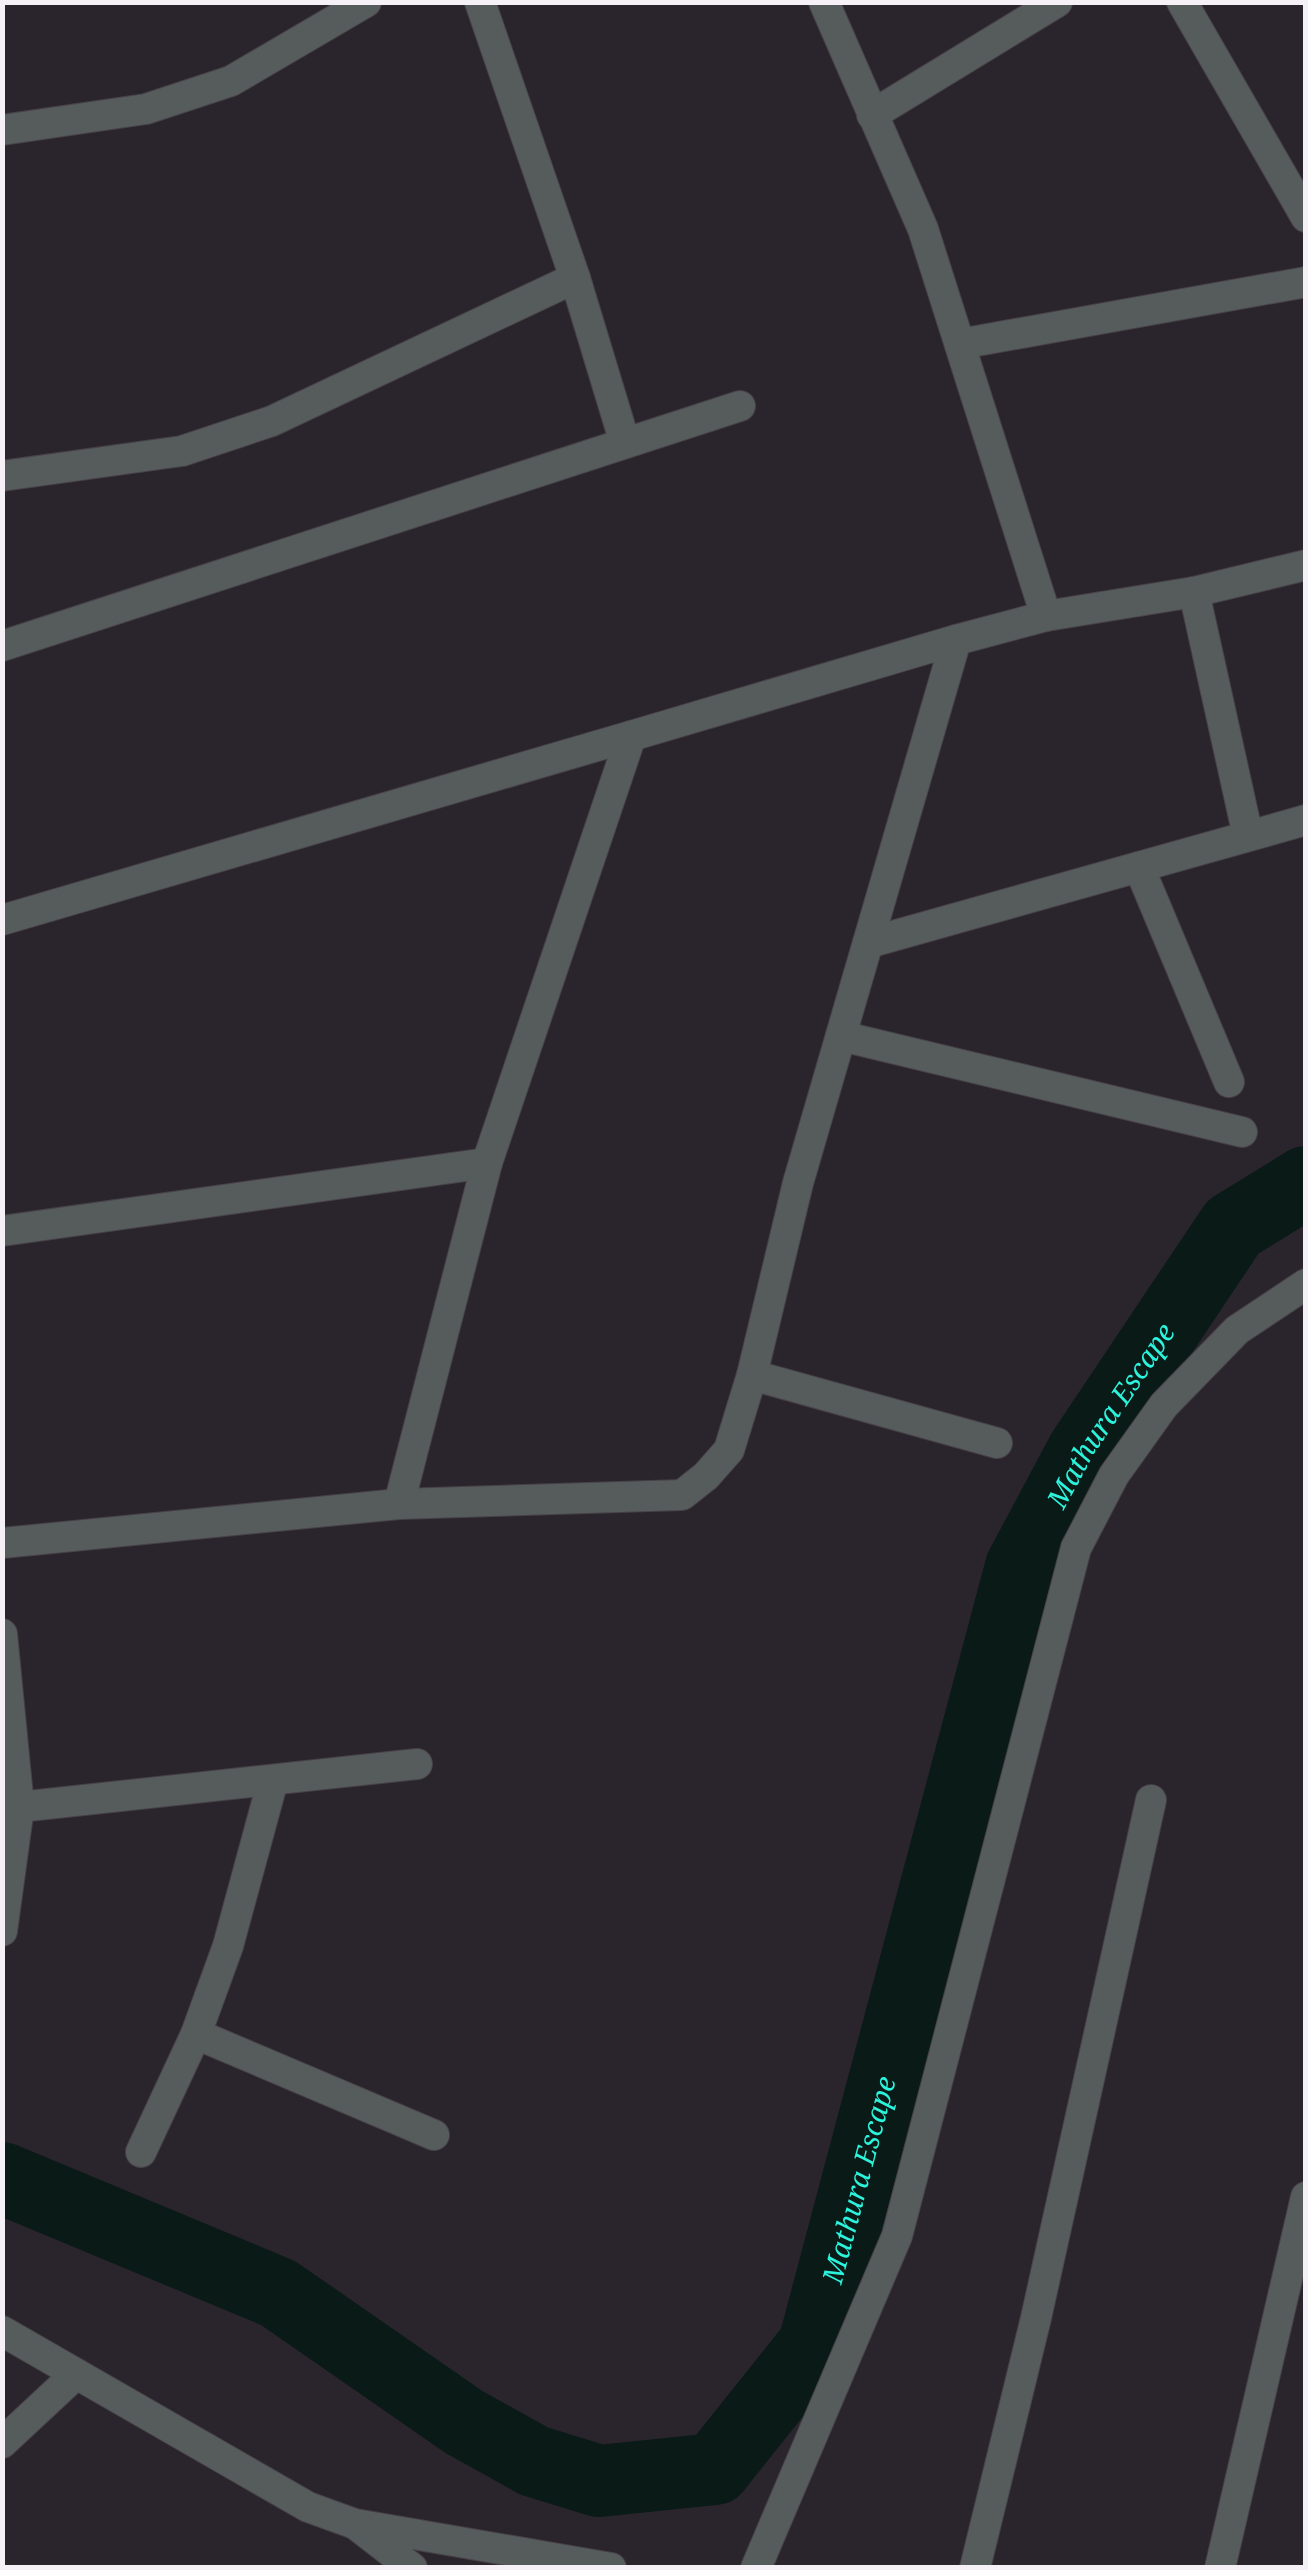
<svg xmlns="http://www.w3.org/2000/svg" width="1308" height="2570" viewBox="0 0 1308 2570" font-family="'Noto Serif',serif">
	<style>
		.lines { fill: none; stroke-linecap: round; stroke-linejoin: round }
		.river { stroke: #091a17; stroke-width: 72 }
		.minor-casing { stroke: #474148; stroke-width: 32 }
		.minor { stroke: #565c5b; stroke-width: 30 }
		.labels { text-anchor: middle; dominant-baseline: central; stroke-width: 9; stroke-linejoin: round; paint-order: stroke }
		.water-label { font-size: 28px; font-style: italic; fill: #2cf3db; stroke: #110e12 }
	</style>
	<rect width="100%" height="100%" fill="#2a242c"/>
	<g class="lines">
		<path class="river" id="s1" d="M2,2178L278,2293L464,2422L534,2461L599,2481L715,2469L814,2345L1021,1567L1083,1451L1233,1227L1306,1182"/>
		<defs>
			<g id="minor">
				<polyline points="480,2 575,278 625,443"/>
				<polyline points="1182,2 1306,217"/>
				<polyline points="872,115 1057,2"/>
				<polyline points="2,130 146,109 231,81 366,2"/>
				<polyline points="960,344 1306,282"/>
				<polyline points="2,476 182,451 272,421 575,278"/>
				<polyline points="1194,592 1248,836"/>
				<polyline points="1046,616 1194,592 1306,565"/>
				<polyline points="2,646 740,406"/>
				<polyline points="1139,867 1229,1082"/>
				<polyline points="2,920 631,736"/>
				<polyline points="868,943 1306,820"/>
				<polyline points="841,1036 1242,1132"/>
				<polyline points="2,1231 487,1163"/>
				<polyline points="752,1375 997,1443"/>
				<polyline points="399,1504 487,1163 631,736 956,640"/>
				<polyline points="2,1543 399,1504 682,1495 706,1476 729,1450 752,1375 798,1183 956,640 1046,616 923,229 824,2"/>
				<polyline points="2,1634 19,1807 2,1931"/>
				<polyline points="19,1807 417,1764"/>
				<polyline points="196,2034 434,2135"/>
				<polyline points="141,2152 196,2034 228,1946 273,1780"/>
				<polyline points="2,2331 308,2507 355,2524 611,2568"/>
				<polyline points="2,2443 76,2374"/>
				<polyline points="359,2527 412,2568"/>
				<polyline points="756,2568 897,2236 1076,1548 1114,1475 1164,1405 1237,1330 1306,1284"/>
				<polyline points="975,2568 1036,2318 1151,1800"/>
				<polyline points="1220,2568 1306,2197"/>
			</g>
		</defs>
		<use href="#minor" class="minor-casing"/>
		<use href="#minor" class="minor"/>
	</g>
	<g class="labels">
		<g class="water-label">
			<text stroke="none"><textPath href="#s1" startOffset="1930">Mathura Escape</textPath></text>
			<text stroke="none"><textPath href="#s1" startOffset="1120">Mathura Escape</textPath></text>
		</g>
	</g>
	<rect width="1308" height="2570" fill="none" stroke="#f6f1f7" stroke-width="10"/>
</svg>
